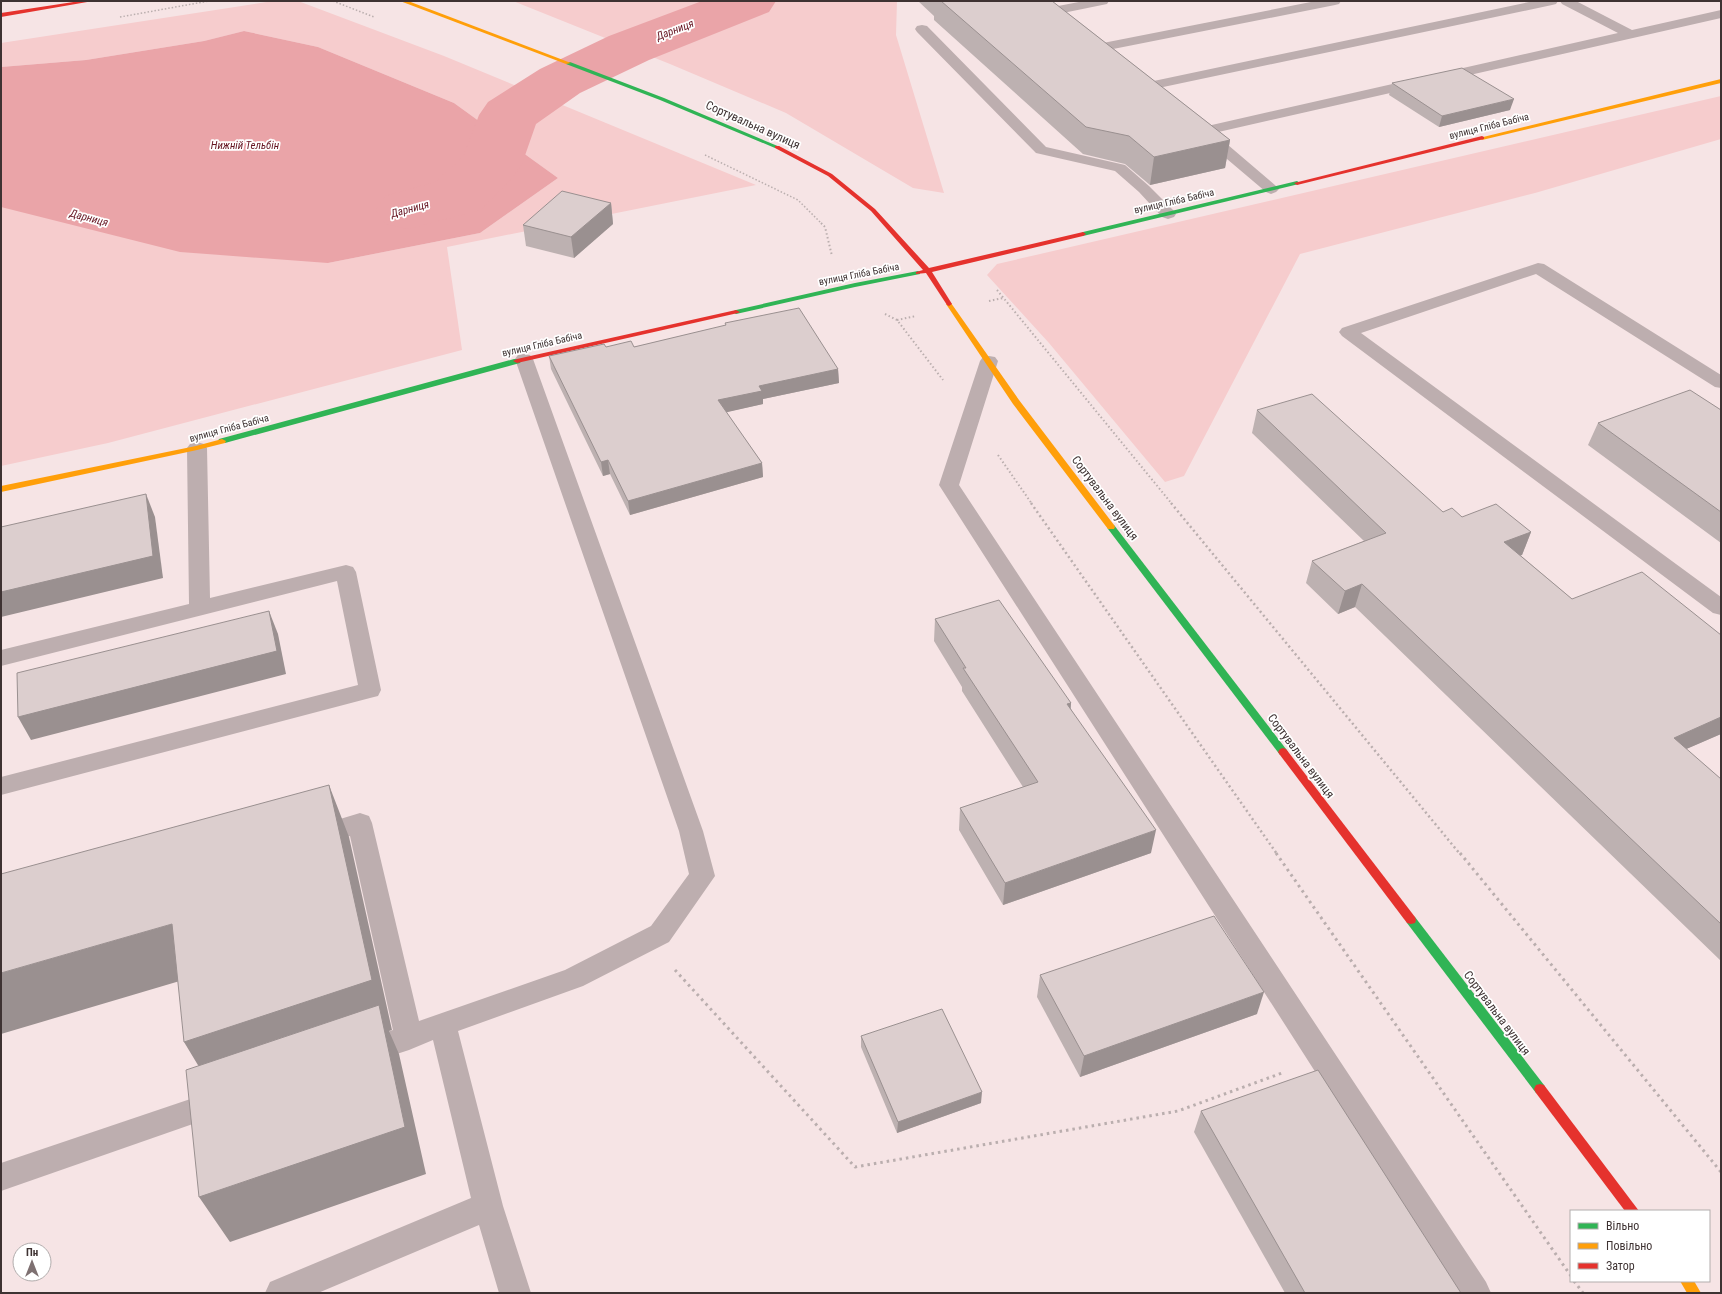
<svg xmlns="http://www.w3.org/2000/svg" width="1722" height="1294" viewBox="0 0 1722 1294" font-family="'Roboto Condensed',sans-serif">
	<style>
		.green { fill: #f6cccd }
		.water { fill: #eaa4a8 }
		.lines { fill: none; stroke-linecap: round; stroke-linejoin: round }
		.river { fill: #eaa4a8; fill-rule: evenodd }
		.path-far3 { stroke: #baaeae; stroke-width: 1.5; stroke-dasharray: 1.5 2; stroke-linecap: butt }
		.path-far2 { stroke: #baaeae; stroke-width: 2; stroke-dasharray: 1.5 2.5; stroke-linecap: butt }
		.path-far1 { stroke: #baaeae; stroke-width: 2.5; stroke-dasharray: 2 3; stroke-linecap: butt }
		.path { stroke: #baaeae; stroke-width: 3; stroke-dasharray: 2.5 4; stroke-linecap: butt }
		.lane { fill: #bdaeaf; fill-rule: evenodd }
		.fast { fill: #30b455; fill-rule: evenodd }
		.slow { fill: #ff9f0a; fill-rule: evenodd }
		.jam { fill: #e5322d; fill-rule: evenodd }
		.wall { fill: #bdb1b1 }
		.shaded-wall { fill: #9a9090 }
		.building { fill: #dccece; stroke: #9a9090 }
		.labels { text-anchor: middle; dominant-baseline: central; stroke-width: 3.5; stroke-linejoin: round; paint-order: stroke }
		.far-street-label { font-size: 10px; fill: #3e3232; stroke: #fff }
		.far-water-label { font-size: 11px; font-style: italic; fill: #661522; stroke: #fff }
		.street-label { font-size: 12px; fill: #3e3232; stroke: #fff }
	</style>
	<rect width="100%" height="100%" fill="#f6e4e5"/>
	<g class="green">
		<polygon points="273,1 298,1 444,56 756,185 447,247 462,350 108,443 1,466 1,72 328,263 480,233 558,178 454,103 318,47 244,31 204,41 86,60 1,67 1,43"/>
		<polygon points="513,1 897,1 896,35 944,193 913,188 786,113 670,64"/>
		<polygon points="1721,96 1721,139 1535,193 1300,254 1184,476 1165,482 1049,343 987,275 997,264"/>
	</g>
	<polygon class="water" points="244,31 318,47 454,103 558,178 480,233 328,263 180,252 1,207 1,67 86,60 204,41"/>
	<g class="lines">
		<polygon class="river" points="702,1 776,1 769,12 649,60 580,93 536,124 522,164 513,177 481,210 408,229 385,224 376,210 385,196 435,182 463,157 479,115 488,102 540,69 609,36"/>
		<g class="path-far3">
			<polyline points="333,1 374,17"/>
			<polyline points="120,17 209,1"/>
			<polyline points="705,155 798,200 822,224"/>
		</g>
		<g class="path-far2">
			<polyline points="821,223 825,227 832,256"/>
			<polyline points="997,290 1172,504"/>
			<polyline points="989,301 1003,298"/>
			<polyline points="885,314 897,320 943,380"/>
			<polyline points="897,320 916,316"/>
			<polyline points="998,455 1032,504"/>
		</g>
		<g class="path-far1">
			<polyline points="1031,503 1277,854"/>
			<polyline points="1171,503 1460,854"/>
		</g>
		<g class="path">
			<polyline points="1276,853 1571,1276"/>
			<polyline points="1460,853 1721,1172"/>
			<polyline points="675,970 855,1167 1178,1111 1282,1073"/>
			<polyline points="1574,1281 1583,1293"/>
		</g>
		<g class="lane">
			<polygon points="1084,1 1109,1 1107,4 1058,14 1053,13 1052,10 1053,7"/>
			<polygon points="1316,1 1341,1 1339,4 1335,5 1103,51 1098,50 1096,47 1098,44 1103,43"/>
			<polygon points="1534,1 1558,1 1556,4 1552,5 1149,90 1144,89 1142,86 1144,83 1149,82"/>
			<polygon points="1560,1 1576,1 1632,30 1721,10 1721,18 1214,133 1276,186 1279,189 1276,192 1271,194 1266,192 1201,137 1196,131 1198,128 1203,127 1618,33 1562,4"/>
			<polygon points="922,25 927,26 1046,147 1125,165 1149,186 1174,211 1176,214 1174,217 1168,219 1162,217 1139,192 1115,171 1036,153 917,32 915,29 917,26"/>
			<polygon points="1538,263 1544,264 1721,375 1721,388 1715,387 1536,274 1361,333 1721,597 1721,615 1713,613 1342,336 1339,332 1342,328"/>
			<polygon points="524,354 530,355 533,359 703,831 715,876 669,942 583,986 458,1031 503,1206 531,1293 499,1293 479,1225 318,1293 265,1293 270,1282 471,1198 433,1040 409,1050 366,1064 356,1061 352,1052 356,1043 393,1030 350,836 316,846 307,843 304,836 307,829 360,813 369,816 372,823 419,1021 565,970 651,926 689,874 679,831 515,359 518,355"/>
			<polygon points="989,356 995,357 998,361 959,485 1486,1282 1491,1293 1457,1293 939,485 980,361 983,357"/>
			<polygon points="197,442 204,444 207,448 210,598 346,565 353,567 356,572 381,690 378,696 370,698 1,795 1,777 358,685 337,581 1,666 1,650 189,604 187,448 190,444"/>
			<polygon points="220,1089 230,1093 234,1102 230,1111 1,1191 1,1163"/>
		</g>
		<g class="fast">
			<polygon points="566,62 570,62 664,98 780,147 775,148 660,100 566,64"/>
			<polygon points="1297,181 1300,183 1299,184 1083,236 1080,234 1083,232"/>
			<polygon points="918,271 920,272 920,274 855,287 736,314 732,312 736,310 855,283"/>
			<polygon points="514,359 520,359 521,361 520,363 225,443 222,443 218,441 219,439"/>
			<polygon points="1111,524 1114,525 1286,749 1288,752 1286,755 1280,755 1108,529 1107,527"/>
			<polygon points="1411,916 1415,917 1544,1085 1546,1089 1544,1093 1540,1094 1536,1093 1407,923 1406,920 1407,917"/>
		</g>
		<g class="slow">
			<polygon points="400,1 408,1 571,63 566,64"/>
			<polygon points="1721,79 1721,83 1482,140 1479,138"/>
			<polygon points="949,302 951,303 1019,400 1114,525 1115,527 1114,529 1108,529 1013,404 946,304"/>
			<polygon points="222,439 226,441 225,443 197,450 1,492 1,486 196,446"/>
			<polygon points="1680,1281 1694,1281 1701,1293 1687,1293"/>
		</g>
		<g class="jam">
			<polygon points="80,1 93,1 1,17 1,13"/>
			<polygon points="1482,136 1484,137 1484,139 1297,185 1294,183"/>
			<polygon points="775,146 779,146 832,174 875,209 929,268 1083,232 1086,234 1083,236 932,272 952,304 949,306 947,305 926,273 916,274 916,272 923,270 871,211 828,176 775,148"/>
			<polygon points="736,310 740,312 738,313 517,363 513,361 517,359"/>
			<polygon points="1283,748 1286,749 1415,917 1416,920 1415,923 1411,924 1407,923 1280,755 1278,752 1280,749"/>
			<polygon points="1540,1084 1544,1085 1639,1211 1625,1211 1536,1093 1534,1089 1536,1085"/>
		</g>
	</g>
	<g class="wall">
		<polygon points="918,1 1052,1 1230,140 1225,168 1150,185 1125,164 1083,154 934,20 934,16"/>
		<polygon points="1392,83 1510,110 1439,127 1389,95"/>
		<polygon points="611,203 613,224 574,258 526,246 523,225"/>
		<polygon points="725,323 838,369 839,383 763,399 763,404 726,412 762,463 763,477 630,515 610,474 603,476 551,369 549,356 606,347 634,347 726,326"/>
		<polygon points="1257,410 1443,512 1462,517 1531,532 1522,555 1520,555 1572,599 1721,635 1721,734 1686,749 1721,779 1721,961 1355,607 1338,614 1306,583 1312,561 1364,541 1252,433"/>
		<polygon points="1721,410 1721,543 1588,445 1598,423"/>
		<polygon points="935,619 1071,703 1071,709 1151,853 1003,905 959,830 960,808 1023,787 962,691 962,687 934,641"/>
		<polygon points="1040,975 1257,1014 1080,1077 1037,997"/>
		<polygon points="861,1036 981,1103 897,1133 861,1047"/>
		<polygon points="1201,1111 1461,1293 1285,1293 1194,1132"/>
	</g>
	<g class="shaded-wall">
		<polygon points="1514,99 1510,110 1439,127 1442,116"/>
		<polygon points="1230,140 1225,168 1150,185 1154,157"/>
		<polygon points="611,203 613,224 574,258 571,237"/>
		<polygon points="838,369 839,383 763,399 763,404 719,414 718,400 759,386"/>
		<polygon points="608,460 610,474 603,476 601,462"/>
		<polygon points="762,463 763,477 630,515 628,501"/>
		<polygon points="146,494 155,517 163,578 1,617 1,592"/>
		<polygon points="1531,532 1522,555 1495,565 1504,542"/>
		<polygon points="1362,584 1355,607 1338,614 1345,591"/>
		<polygon points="269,611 278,634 286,674 31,740 18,717"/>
		<polygon points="1071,703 1068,726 1067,704"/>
		<polygon points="1721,717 1721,734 1661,760 1674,738"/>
		<polygon points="329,785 349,837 392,1030 389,1031 399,1054 426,1174 230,1242 199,1197 213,1090 184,1042"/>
		<polygon points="1156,830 1151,853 1003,905 1005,883"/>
		<polygon points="172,924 200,975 1,1034 1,973"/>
		<polygon points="1264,992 1257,1014 1080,1077 1084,1056"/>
		<polygon points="982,1092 981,1103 897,1133 898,1122"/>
	</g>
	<g class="building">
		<polygon points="941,1 1052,1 1230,140 1154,157 1129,136 1086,127"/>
		<polygon points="1462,68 1514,99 1442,116 1392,83"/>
		<polygon points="562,191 611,203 571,237 523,225"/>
		<polygon points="799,308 838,369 759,386 762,391 718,400 762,463 628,501 608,460 601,462 549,356 604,344 606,347 631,341 634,347 726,325 725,323"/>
		<polygon points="1690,390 1721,410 1721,512 1598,423"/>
		<polygon points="1312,394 1443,512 1452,508 1462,517 1496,504 1531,532 1504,542 1572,599 1642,572 1721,635 1721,717 1674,738 1721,779 1721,924 1362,584 1345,591 1312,561 1386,533 1257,410"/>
		<polygon points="146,494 153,556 1,592 1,527"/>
		<polygon points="999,600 1071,703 1067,704 1156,830 1005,883 960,808 1038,782 963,668 966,668 935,619"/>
		<polygon points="269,611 277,651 18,717 17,673"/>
		<polygon points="329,785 372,980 184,1042 172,924 1,973 1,874"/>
		<polygon points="1214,916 1264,992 1084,1056 1040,975"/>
		<polygon points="379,1005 405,1127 199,1197 186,1070"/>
		<polygon points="942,1009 982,1092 898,1122 861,1036"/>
		<polygon points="1318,1070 1461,1293 1305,1293 1201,1111"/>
	</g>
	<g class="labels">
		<g class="far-street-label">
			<text transform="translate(1489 126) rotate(-14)">вулиця Гліба Бабіча</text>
			<text transform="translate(1174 201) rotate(-13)">вулиця Гліба Бабіча</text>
			<text transform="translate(859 274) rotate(-11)">вулиця Гліба Бабіча</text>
			<text transform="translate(542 344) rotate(-13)">вулиця Гліба Бабіча</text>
			<text transform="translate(229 428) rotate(-15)">вулиця Гліба Бабіча</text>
		</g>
		<g class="far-water-label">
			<text transform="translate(675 30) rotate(-21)">Дарниця</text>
			<text x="245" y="145">Нижній Тельбін</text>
			<text transform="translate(410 209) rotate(-15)">Дарниця</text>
			<text transform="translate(89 218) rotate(15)">Дарниця</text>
		</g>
		<g class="street-label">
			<text transform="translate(753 125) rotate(24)">Сортувальна вулиця</text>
			<text transform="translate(1105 498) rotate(53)">Сортувальна вулиця</text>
			<text transform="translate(1301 756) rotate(53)">Сортувальна вулиця</text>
			<text transform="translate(1497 1013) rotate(53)">Сортувальна вулиця</text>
		</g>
	</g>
	<rect width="1722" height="1294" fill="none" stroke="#3e3232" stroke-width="4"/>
	<rect x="1570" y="1210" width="140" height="72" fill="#ffffff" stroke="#b2adad"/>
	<rect x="1578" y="1223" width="20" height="6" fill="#30b455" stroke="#b2adad"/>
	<text x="1606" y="1230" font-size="12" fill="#3e3232">Вільно</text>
	<rect x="1578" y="1243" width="20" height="6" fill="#ff9f0a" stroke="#b2adad"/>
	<text x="1606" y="1250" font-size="12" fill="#3e3232">Повільно</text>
	<rect x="1578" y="1263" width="20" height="6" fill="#e5322d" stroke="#b2adad"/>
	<text x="1606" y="1270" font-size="12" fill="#3e3232">Затор</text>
	<g transform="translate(32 1262)"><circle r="19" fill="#ffffff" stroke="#b2adad"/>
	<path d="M0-3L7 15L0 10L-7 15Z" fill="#7e7071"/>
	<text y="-6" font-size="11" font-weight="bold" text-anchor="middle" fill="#3e3232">Пн</text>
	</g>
</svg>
